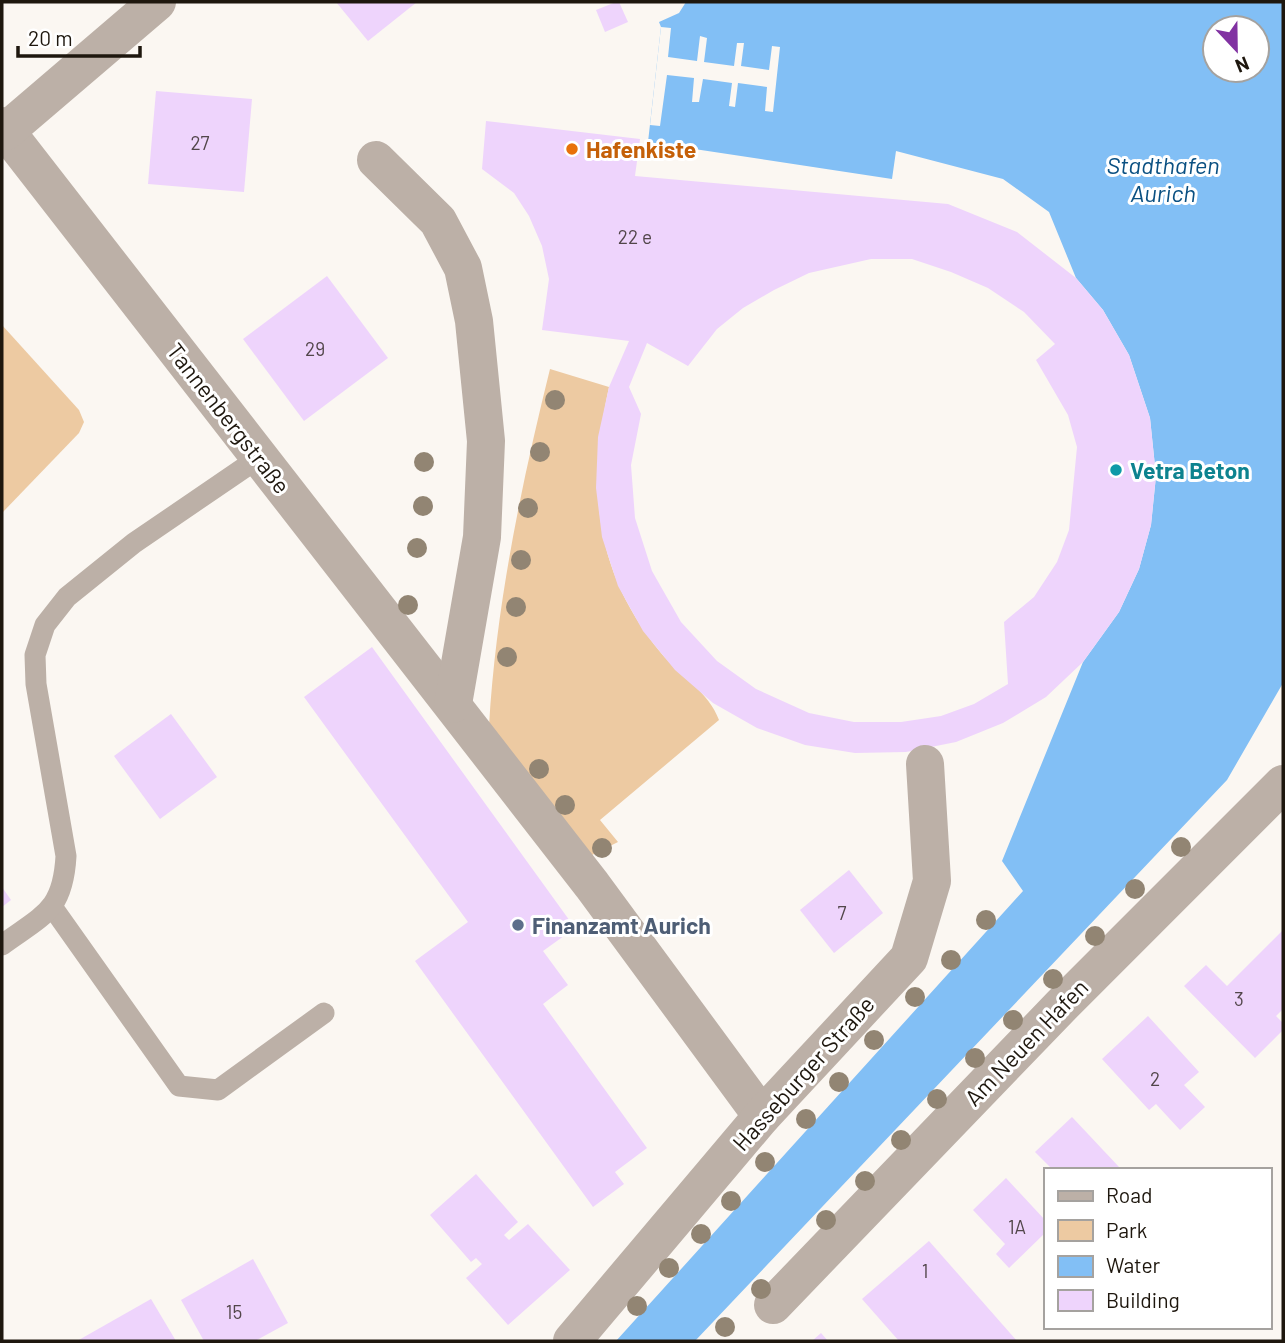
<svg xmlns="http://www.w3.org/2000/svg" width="1285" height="1343" viewBox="0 0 1285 1343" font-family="Barlow,sans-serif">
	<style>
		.green { fill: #edcaa2 }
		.water { fill: #82bff5; fill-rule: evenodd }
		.pier { fill: #fbf7f2 }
		.building { fill: #eed4fc; fill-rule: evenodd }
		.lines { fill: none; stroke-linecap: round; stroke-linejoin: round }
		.lane { stroke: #bcb0a7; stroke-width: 21 }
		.street { stroke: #bcb0a7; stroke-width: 38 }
		.tree { fill: #928573 }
		.food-dot { fill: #e8710a; stroke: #fff; stroke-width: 2.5 }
		.culture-dot { fill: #0f9aa8; stroke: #fff; stroke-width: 2.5 }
		.service-dot { fill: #5c6f8a; stroke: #fff; stroke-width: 2.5 }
		.labels { text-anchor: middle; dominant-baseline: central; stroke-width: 6; stroke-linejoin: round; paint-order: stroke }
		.number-label { font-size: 19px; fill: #52464a }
		.food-label { font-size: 23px; font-weight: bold; fill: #c56008; stroke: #fff; text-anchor: start }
		.street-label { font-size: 23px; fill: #1e170e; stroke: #fff }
		.culture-label { font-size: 23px; font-weight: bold; fill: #0d838f; stroke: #fff; text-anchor: start }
		.service-label { font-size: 23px; font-weight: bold; fill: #4e5e75; stroke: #fff; text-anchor: start }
		.water-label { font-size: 24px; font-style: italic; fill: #0a5082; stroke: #fff }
	</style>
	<rect width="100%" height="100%" fill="#fbf7f2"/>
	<g class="green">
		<polygon points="2,325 79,410 84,422 79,433 2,513"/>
		<path d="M550,369L609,387C587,488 594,571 661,653C680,676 709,692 719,720L600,820L618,842L592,855L489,726C496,606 521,486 550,369Z"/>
	</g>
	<path class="water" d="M686,2H1283V683L1227,780L695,1341H616L1023,891L1002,861L1083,662L1119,612L1139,569L1151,525L1156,476L1150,418L1129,355L1103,310L1076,278L1049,212L1003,179L896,151L892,179L648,142L661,27L659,22L679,13ZM1215,28H1257V70H1215Z"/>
	<polygon class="pier" points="661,27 671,28 668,57 697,61 700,36 707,38 704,62 734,66 737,43 744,43 741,66 769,70 772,46 780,47 773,112 765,111 767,87 738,83 735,107 729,106 732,83 703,79 699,102 692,102 694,78 667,75 660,126 650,125"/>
	<g class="building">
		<polygon points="336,2 417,2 368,41"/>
		<polygon points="616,2 619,2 628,22 605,32 596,10"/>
		<polygon points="156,91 252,99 244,192 148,184"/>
		<path d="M486,121L640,139L635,176L948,204L1017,232L1076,278L1103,310L1129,355L1150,418L1156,476L1151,525L1139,569L1119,612L1083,662L1046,697L1003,723L956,742L906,752L855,753L805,745L757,728L713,703L675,670L643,631L618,586L602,537L596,488L598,437L609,387L629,341L542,330L549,279L542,246L529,216L514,193L482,169ZM871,259H912L951,272L988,288L1024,312L1055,344L1036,360L1068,415L1077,447L1069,530L1057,562L1034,597L1004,622L1008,684L974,704L941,716L901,722H854L809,713L756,689L717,661L681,622L652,571L635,518L631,465L641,414L629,387L647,343L688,366L717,329L743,308L774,290L809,273Z"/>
		<polygon points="327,276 388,358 304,421 243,339"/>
		<polygon points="372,647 575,928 543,951 568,985 543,1004 647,1148 615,1172 624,1184 593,1207 415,961 468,922 304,697"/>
		<polygon points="171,714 217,777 160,819 114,756"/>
		<polygon points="849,870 883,913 834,953 800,910"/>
		<polygon points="2,887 11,900 2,907"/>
		<polygon points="1283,930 1283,1009 1276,1016 1283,1023 1283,1030 1255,1058 1184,986 1206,965 1227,986"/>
		<polygon points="1148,1016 1199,1072 1184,1085 1205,1107 1180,1130 1156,1104 1149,1110 1102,1059"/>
		<polygon points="1072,1117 1119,1167 1116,1170 1053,1170 1035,1152"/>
		<polygon points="476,1174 518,1222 504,1235 509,1240 528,1224 570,1270 508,1325 466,1278 482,1264 476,1258 471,1262 430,1215"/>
		<polygon points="1006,1178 1045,1220 1045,1233 1009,1268 996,1254 1005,1244 973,1210"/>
		<polygon points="929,1241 1017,1341 899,1341 862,1299"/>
		<polygon points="253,1259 288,1323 255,1341 204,1341 181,1300"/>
		<polygon points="151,1299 176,1341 77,1341"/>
		<polygon points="821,1333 828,1341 812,1341"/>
	</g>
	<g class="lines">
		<g class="lane">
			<polyline points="53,908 179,1086 218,1090 324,1013"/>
			<path d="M2,945C43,915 63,911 66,856L36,684L35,655L45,625L67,597L134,543L260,457"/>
		</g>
		<g class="street">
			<polyline points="2,126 592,885 762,1116"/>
			<polyline points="6,131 157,2"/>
			<polyline points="376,160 438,221 463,268 474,321 486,441 482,537 453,704"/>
			<polyline points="773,1305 1061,1006 1283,784"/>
			<polyline points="572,1341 762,1116 909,958 932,881 925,764"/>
		</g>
	</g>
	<g class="tree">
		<circle cx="555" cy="400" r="10"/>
		<circle cx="540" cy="452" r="10"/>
		<circle cx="424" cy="462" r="10"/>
		<circle cx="423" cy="506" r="10"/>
		<circle cx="528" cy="508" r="10"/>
		<circle cx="417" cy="548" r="10"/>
		<circle cx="521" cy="560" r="10"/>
		<circle cx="408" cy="605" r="10"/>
		<circle cx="516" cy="607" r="10"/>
		<circle cx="507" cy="657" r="10"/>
		<circle cx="539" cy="769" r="10"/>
		<circle cx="565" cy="805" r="10"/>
		<circle cx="1181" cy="847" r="10"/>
		<circle cx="602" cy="848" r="10"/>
		<circle cx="1135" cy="889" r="10"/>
		<circle cx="986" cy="920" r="10"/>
		<circle cx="1095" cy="936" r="10"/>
		<circle cx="951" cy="960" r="10"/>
		<circle cx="1053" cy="979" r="10"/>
		<circle cx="915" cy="997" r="10"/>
		<circle cx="1013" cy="1020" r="10"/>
		<circle cx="874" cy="1040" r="10"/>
		<circle cx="975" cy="1058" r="10"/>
		<circle cx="839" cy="1082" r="10"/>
		<circle cx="937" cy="1099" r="10"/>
		<circle cx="806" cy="1119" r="10"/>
		<circle cx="901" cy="1140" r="10"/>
		<circle cx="765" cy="1162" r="10"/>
		<circle cx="865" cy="1181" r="10"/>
		<circle cx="731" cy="1201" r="10"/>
		<circle cx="826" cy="1220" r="10"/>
		<circle cx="701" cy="1234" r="10"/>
		<circle cx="669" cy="1268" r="10"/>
		<circle cx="761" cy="1289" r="10"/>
		<circle cx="637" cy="1306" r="10"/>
		<circle cx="725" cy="1327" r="10"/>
	</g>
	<circle class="food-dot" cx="572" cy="149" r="7"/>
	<circle class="culture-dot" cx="1116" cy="470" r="7"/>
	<circle class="service-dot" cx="518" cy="925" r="7"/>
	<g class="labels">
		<g class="number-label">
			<text x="200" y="142">27</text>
			<text x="635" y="236">22 e</text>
			<text x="315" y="348">29</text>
			<text x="842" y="912">7</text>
			<text x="1239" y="998">3</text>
			<text x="1155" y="1078">2</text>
			<text x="1017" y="1226">1A</text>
			<text x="925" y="1270">1</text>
			<text x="234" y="1311">15</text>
		</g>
		<g class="food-label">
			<text x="586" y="149">Hafenkiste</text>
		</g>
		<g class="street-label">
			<text transform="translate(229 418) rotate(52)">Tannenbergstraße</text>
			<text transform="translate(1026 1042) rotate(-46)">Am Neuen Hafen</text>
			<text transform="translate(803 1073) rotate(-48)">Hasseburger Straße</text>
		</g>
		<g class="culture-label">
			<text x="1130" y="470">Vetra Beton</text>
		</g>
		<g class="service-label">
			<text x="532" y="925">Finanzamt Aurich</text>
		</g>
		<g class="water-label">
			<text x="1163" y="164">Stadthafen<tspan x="1163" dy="28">Aurich</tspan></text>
		</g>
	</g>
	<rect width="1285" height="1343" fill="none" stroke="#1e170e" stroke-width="7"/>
	<rect x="1044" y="1168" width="228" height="161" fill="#ffffff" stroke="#a5a29f" stroke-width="2"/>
	<rect x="1058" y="1191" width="35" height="10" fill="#bcb0a7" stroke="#a5a29f" stroke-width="2"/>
	<text x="1106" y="1203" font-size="21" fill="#1e170e">Road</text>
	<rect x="1058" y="1220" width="35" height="21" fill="#edcaa2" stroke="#a5a29f" stroke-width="2"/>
	<text x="1106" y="1238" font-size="21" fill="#1e170e">Park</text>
	<rect x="1058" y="1256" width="35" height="21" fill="#82bff5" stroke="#a5a29f" stroke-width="2"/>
	<text x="1106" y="1273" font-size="21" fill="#1e170e">Water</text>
	<rect x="1058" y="1290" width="35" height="21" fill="#eed4fc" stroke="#a5a29f" stroke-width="2"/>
	<text x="1106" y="1308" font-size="21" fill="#1e170e">Building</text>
	<g transform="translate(1236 49) rotate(158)"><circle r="33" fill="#ffffff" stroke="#a5a29f" stroke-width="2"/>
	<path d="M0-5L12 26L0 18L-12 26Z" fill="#8132a2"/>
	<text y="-10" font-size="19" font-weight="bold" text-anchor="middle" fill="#1e170e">N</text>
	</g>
	<path d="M18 46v10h122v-10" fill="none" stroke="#1e170e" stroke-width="3.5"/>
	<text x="28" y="46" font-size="21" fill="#1e170e" stroke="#ffffff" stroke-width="5" paint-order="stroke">20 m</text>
</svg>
